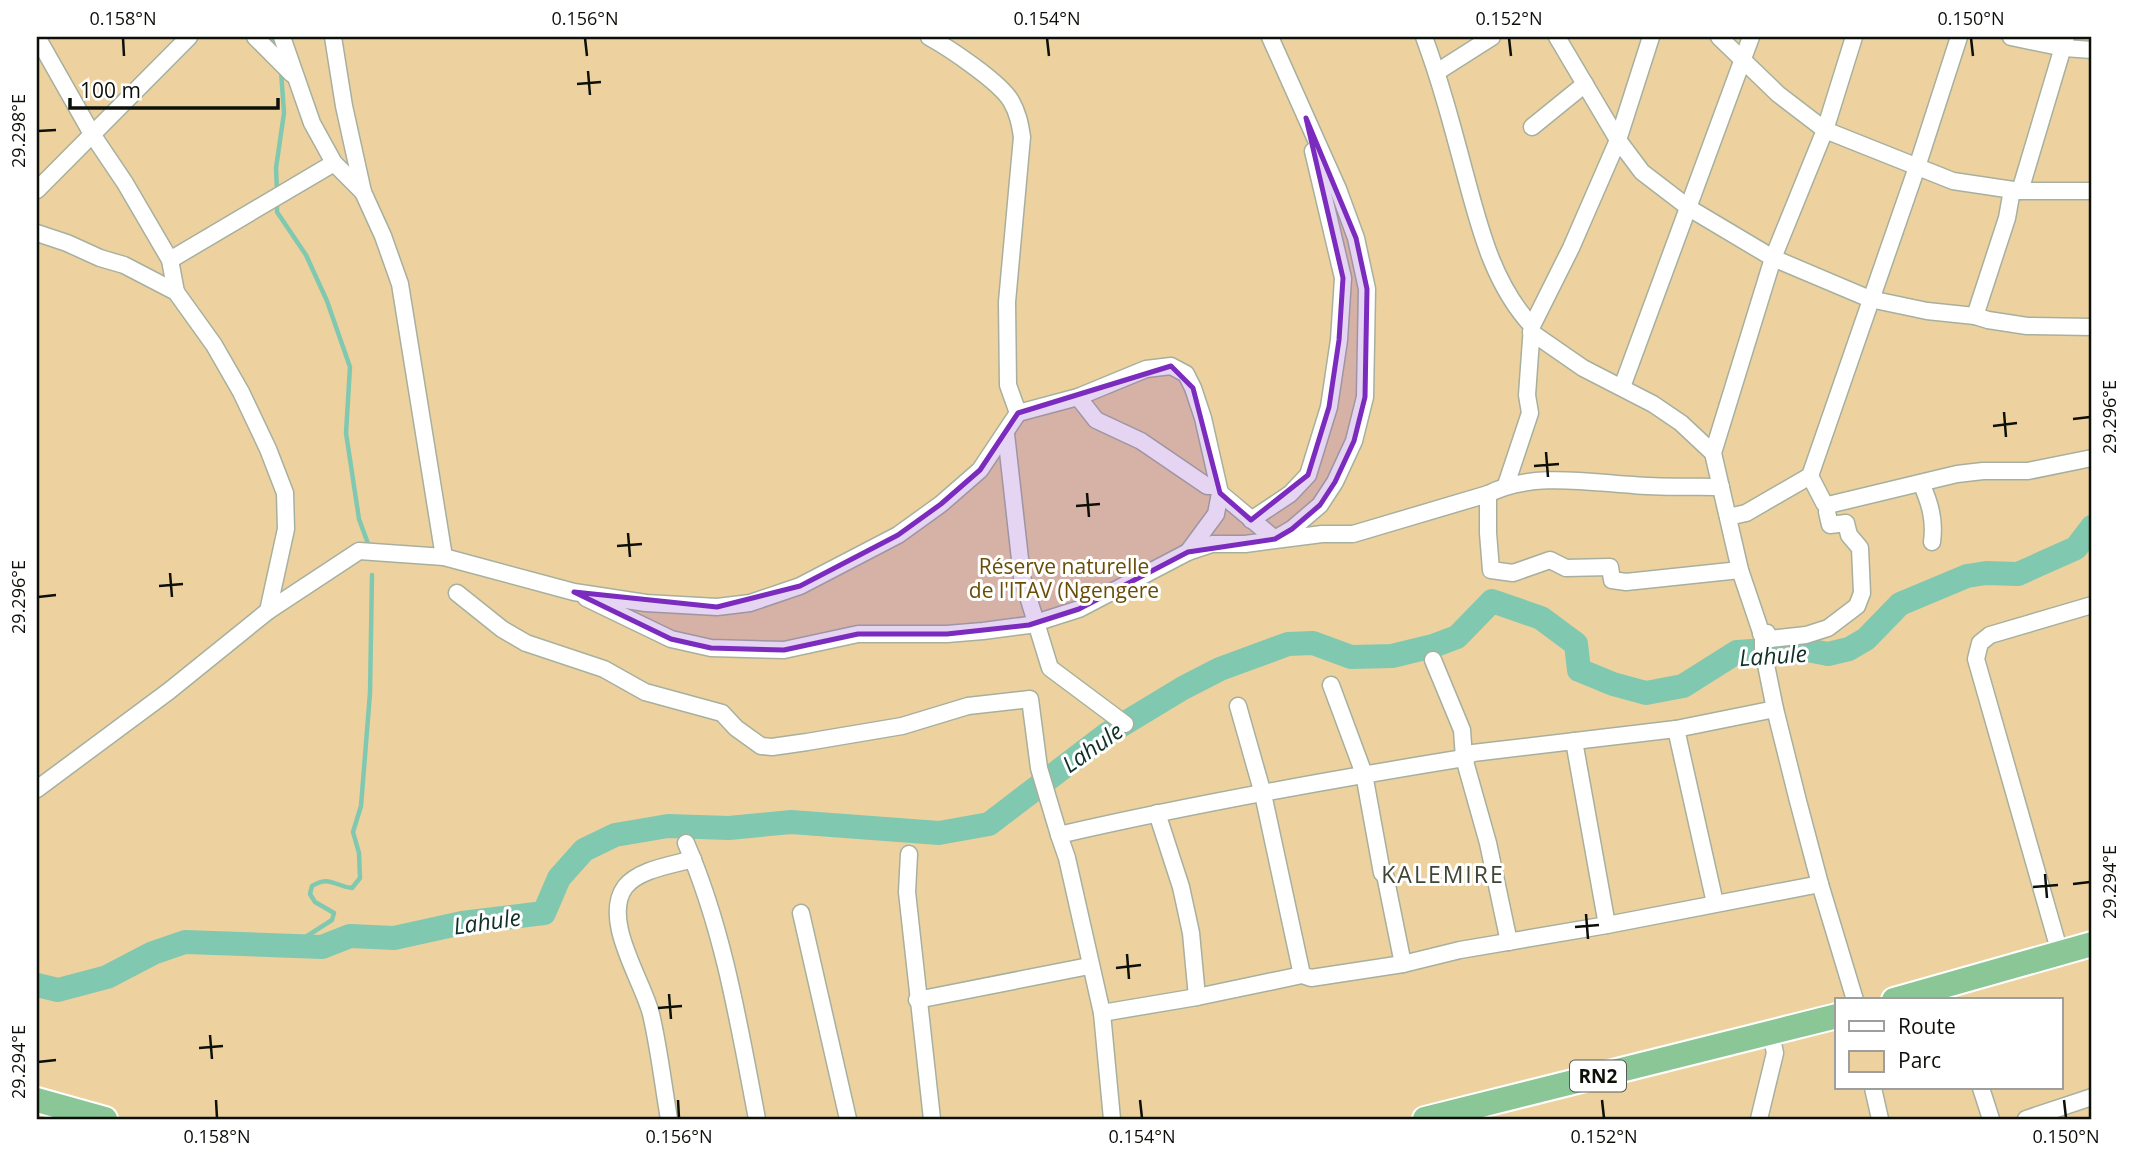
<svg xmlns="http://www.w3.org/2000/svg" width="2129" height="1156" viewBox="0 0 2129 1156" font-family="'Open Sans',sans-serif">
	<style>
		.green { fill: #edd2a0; fill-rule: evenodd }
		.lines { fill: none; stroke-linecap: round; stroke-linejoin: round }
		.stream { stroke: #81c8b1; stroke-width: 4.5 }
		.river { stroke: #81c8b1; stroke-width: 24 }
		.minor-casing { stroke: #a7b09d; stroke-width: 19 }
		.trunk-casing { stroke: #fff; stroke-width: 28 }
		.minor { stroke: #fff; stroke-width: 16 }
		.trunk { stroke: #8ac696; stroke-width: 24 }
		.marked { fill: #7b2cbf; fill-opacity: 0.2; stroke: #7b2cbf; stroke-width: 5; stroke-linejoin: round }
		.ticks { fill: none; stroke: #0d1009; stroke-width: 2.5 }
		.labels { text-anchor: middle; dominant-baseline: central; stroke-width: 6; stroke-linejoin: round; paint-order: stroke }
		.shield { fill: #fff; stroke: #565853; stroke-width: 2 }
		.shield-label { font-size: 19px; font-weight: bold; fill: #0d1009 }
		.park-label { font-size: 21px; fill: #694d06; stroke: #fff }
		.water-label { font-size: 23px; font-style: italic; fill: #0e3027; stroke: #fff }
		.neighbourhood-label { font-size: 23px; letter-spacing: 2px; fill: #3d4534; stroke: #fff }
		.neatline { fill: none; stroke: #0d1009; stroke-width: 2.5 }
		.ticks-label { font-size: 18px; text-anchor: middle; fill: #0d1009 }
	</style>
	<rect width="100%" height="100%" fill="#e0ead6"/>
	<path class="green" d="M37,37H2092V1119H37ZM1837,1000H2061V1088H1837Z"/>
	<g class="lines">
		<g class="stream">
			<polyline points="271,37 275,49"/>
			<polyline points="277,191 276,168 284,113 281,71"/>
			<polyline points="277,200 277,212 306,255 327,301 350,367 346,433 359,519 370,549"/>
			<path d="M300,946L304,938L332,920L334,913L315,902L310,894L312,886C330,875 334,886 352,888L360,878L359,853L353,832L361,806L370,693L372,575"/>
		</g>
		<polyline class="river" points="37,985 58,990 107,977 153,953 185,942 322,947 350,936 394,938 462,923 544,913 559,878 584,850 615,835 668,826 729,828 791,822 939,833 989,824 1107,734 1183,688 1220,669 1288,644 1313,643 1351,657 1392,656 1433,646 1457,637 1492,601 1541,618 1576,644 1579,670 1613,684 1646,693 1683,686 1737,652 1797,648 1828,654 1849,649 1866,639 1900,604 1967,576 1986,573 2018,574 2076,548 2092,527"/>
		<defs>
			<g id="minor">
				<polyline points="37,37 92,134 125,183 170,260 176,292"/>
				<polyline points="255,37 292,74"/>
				<polyline points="282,37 312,123 334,163 363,192"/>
				<polyline points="333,37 344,106 363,192 383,236 400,284 444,557"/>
				<polyline points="1270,37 1338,189 1356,238 1367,289 1365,397 1354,441 1335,482 1320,505 1292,529 1280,536"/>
				<path d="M1424,37C1440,80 1452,125 1464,170C1479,225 1492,283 1532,326"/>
				<polyline points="1557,37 1618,140 1642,172 1689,208 1773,258 1870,299 1927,311 1975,316 1988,320 2027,326 2092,327"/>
				<polyline points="1719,37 1778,94 1825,130 1953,181 2020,191 2092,191"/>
				<polyline points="2011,37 2064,48 2092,50"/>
				<polyline points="1437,72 1492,37"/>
				<polyline points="1532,127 1585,84"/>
				<polyline points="37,190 189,37"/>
				<polyline points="2020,191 2066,37"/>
				<polyline points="37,233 67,243 100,258 124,265 176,292 214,345 241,392 268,449 285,493 286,529 268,611"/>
				<polyline points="170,260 334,163"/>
				<polyline points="1975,316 2007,218 2012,190"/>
				<polyline points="1531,332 1583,368 1653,404 1681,423 1713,453 1740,570 1763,638 1763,650 1775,709 1798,801 1820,884 1855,1000"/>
				<polyline points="1622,387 1751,37"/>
				<polyline points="1078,397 1096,420 1141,441 1207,486 1218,486"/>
				<polyline points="1018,413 1078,397 1146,369 1171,366 1186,374 1193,388 1203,418 1220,493 1216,514 1188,552"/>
				<polyline points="1006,434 1022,577 1050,668 1125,724"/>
				<polyline points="1713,453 1773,258 1825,130 1854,37"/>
				<path d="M1921,483C1930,503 1935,520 1932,542"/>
				<polyline points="1506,485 1530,413 1527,395 1532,326 1571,248 1618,140 1651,37"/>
				<polyline points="1220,493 1275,539"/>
				<polyline points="1488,494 1488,533 1491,570 1513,573 1550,560 1566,568 1610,567 1612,580 1626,582 1740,570"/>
				<polyline points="1828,505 1957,474 1983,471 2028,471 2092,458"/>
				<polyline points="1728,517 1746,513 1810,476 1917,167 1959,37"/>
				<polyline points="1251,520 1290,494 1308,475 1329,407 1339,340 1343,278 1313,151"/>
				<polyline points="457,593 502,629 526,643 604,669 645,692 722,713 736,728 761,746 772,747 807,742 902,726 968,706 1030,699 1039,768 1059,835"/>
				<path d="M586,598L671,639L711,648L784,650L858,634H947L983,631L1029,625L1079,609L1188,552L1212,544H1245L1322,534H1353L1488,494C1531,472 1587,482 1633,485C1662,488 1692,486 1721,487"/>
				<polyline points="1761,634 1767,633 1770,639 1806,635 1828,628 1857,606 1862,593 1860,548 1849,535 1846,523 1830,525 1827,512 1828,505 1824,503 1810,476"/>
				<polyline points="1433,660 1462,730 1464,758 1488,843 1509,942"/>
				<polyline points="1331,685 1364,774 1382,873 1385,875 1403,964"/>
				<polyline points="1238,706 1263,794 1302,975"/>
				<polyline points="1676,729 1715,903"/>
				<polyline points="1574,741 1607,925"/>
				<path d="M37,789L169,691L268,611L359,551L444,557L574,592L646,603L717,607L750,603L800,586L898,535L941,504L980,470L1018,413L1008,385L1007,302L1022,137C1020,124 1018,113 1011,101C1000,82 949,48 929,37"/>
				<polyline points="1157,813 1181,887 1191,933 1197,997"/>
				<path d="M686,843C724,931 739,1025 757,1119"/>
				<polyline points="909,854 907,892 932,1119"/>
				<polyline points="801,913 848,1119"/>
				<polyline points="2060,953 1976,659 1980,643 1990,635 2092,605"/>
				<polyline points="917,1000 1089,966"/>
				<polyline points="1102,1013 1197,997 1302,975 1311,978 1403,964 1460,950 1607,925 1820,884"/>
				<polyline points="1873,1088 1880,1119"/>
				<polyline points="1981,1088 1991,1119"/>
				<path d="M669,1119C663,1084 659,1048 651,1014C643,981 601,920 625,887C639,869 673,865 693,859"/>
				<path d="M1112,1119L1102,1013L1067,858L1059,835C1193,804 1328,780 1464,758L1473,753L1676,729L1775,709"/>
				<polyline points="1759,1119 1775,1053 1771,1034"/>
				<polyline points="2026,1119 2092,1097"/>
			</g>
			<g id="trunk">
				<polyline points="1894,1000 2092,944"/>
				<polyline points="37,1100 105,1119"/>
				<polyline points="1425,1119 1837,1016"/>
			</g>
		</defs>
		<use href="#minor" class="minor-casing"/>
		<use href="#trunk" class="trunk-casing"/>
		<use href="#minor" class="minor"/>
		<use href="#trunk" class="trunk"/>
	</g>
	<path class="marked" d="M1306,118L1356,238L1367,289L1365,397L1354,441L1335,482L1320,505L1292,529L1275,539L1188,552L1079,609L1029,625L947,634H858L784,650L711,648L671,639L574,592L717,607L800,586L898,535L941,504L980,470L1018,413L1171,366L1193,388L1220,493L1251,520L1308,475L1329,407L1339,340L1343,278Z"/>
	<path class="ticks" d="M123,38L124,56M585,38L587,56M1047,38L1049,56M1509,38L1511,56M1971,38L1973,56M588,71L590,95M577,84L601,82M38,131L56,130M2004,412L2006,437M2073,419L2090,417M1993,426L2017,423M1546,452L1548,477M1534,466L1559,464M1087,493L1089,517M1076,506L1100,504M628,533L630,557M617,546L642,544M170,573L172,597M159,586L183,584M38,597L56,595M2045,874L2047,898M2073,884L2090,882M2033,887L2058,885M1586,914L1588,939M1575,927L1599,925M1127,954L1129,979M1116,968L1141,965M669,994L671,1019M658,1008L682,1006M210,1035L212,1059M199,1048L223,1046M38,1062L56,1060M216,1100L217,1118M678,1100L679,1118M1140,1100L1142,1118M1602,1100L1604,1118M2064,1100L2066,1118"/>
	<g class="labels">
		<rect class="shield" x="1570" y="1060.5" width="56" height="31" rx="5"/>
		<g class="shield-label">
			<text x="1598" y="1076">RN2</text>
		</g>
		<g class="park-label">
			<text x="1064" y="566">Réserve naturelle<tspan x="1064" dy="24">de l'ITAV (Ngengere</tspan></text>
		</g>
		<g class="water-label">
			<text transform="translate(1773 655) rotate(-4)">Lahule</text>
			<text transform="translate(1092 747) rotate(-35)">Lahule</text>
			<text transform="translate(487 921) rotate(-8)">Lahule</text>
		</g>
		<g class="neighbourhood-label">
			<text x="1443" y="874">KALEMIRE</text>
		</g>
	</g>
	<rect width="2129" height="1156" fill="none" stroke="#ffffff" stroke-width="77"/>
	<rect x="1835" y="998" width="228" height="91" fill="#ffffff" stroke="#9e9f9d" stroke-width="2"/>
	<rect x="1849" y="1021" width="35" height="10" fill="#ffffff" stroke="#9e9f9d" stroke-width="2"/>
	<text x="1898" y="1034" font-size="21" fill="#0d1009">Route</text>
	<rect x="1849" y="1051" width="35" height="21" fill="#edd2a0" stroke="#9e9f9d" stroke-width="2"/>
	<text x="1898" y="1068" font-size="21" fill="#0d1009">Parc</text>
	<path d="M70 98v10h208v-10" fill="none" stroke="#0d1009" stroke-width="3.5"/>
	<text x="80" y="98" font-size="21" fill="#0d1009" stroke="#ffffff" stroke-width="5" paint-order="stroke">100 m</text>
	<rect x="38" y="38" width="2052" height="1080" class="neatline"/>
	<g class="ticks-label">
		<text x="123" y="25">0.158°N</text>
		<text x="585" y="25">0.156°N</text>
		<text x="1047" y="25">0.154°N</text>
		<text x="1509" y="25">0.152°N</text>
		<text x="1971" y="25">0.150°N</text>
		<text transform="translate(19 131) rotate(-90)" y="6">29.298°E</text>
		<text transform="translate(2110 417) rotate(-90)" y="6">29.296°E</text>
		<text transform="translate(19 597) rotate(-90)" y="6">29.296°E</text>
		<text transform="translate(2110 882) rotate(-90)" y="6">29.294°E</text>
		<text transform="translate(19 1062) rotate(-90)" y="6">29.294°E</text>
		<text x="217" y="1143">0.158°N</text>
		<text x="679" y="1143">0.156°N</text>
		<text x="1142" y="1143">0.154°N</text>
		<text x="1604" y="1143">0.152°N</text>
		<text x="2066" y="1143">0.150°N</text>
	</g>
</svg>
